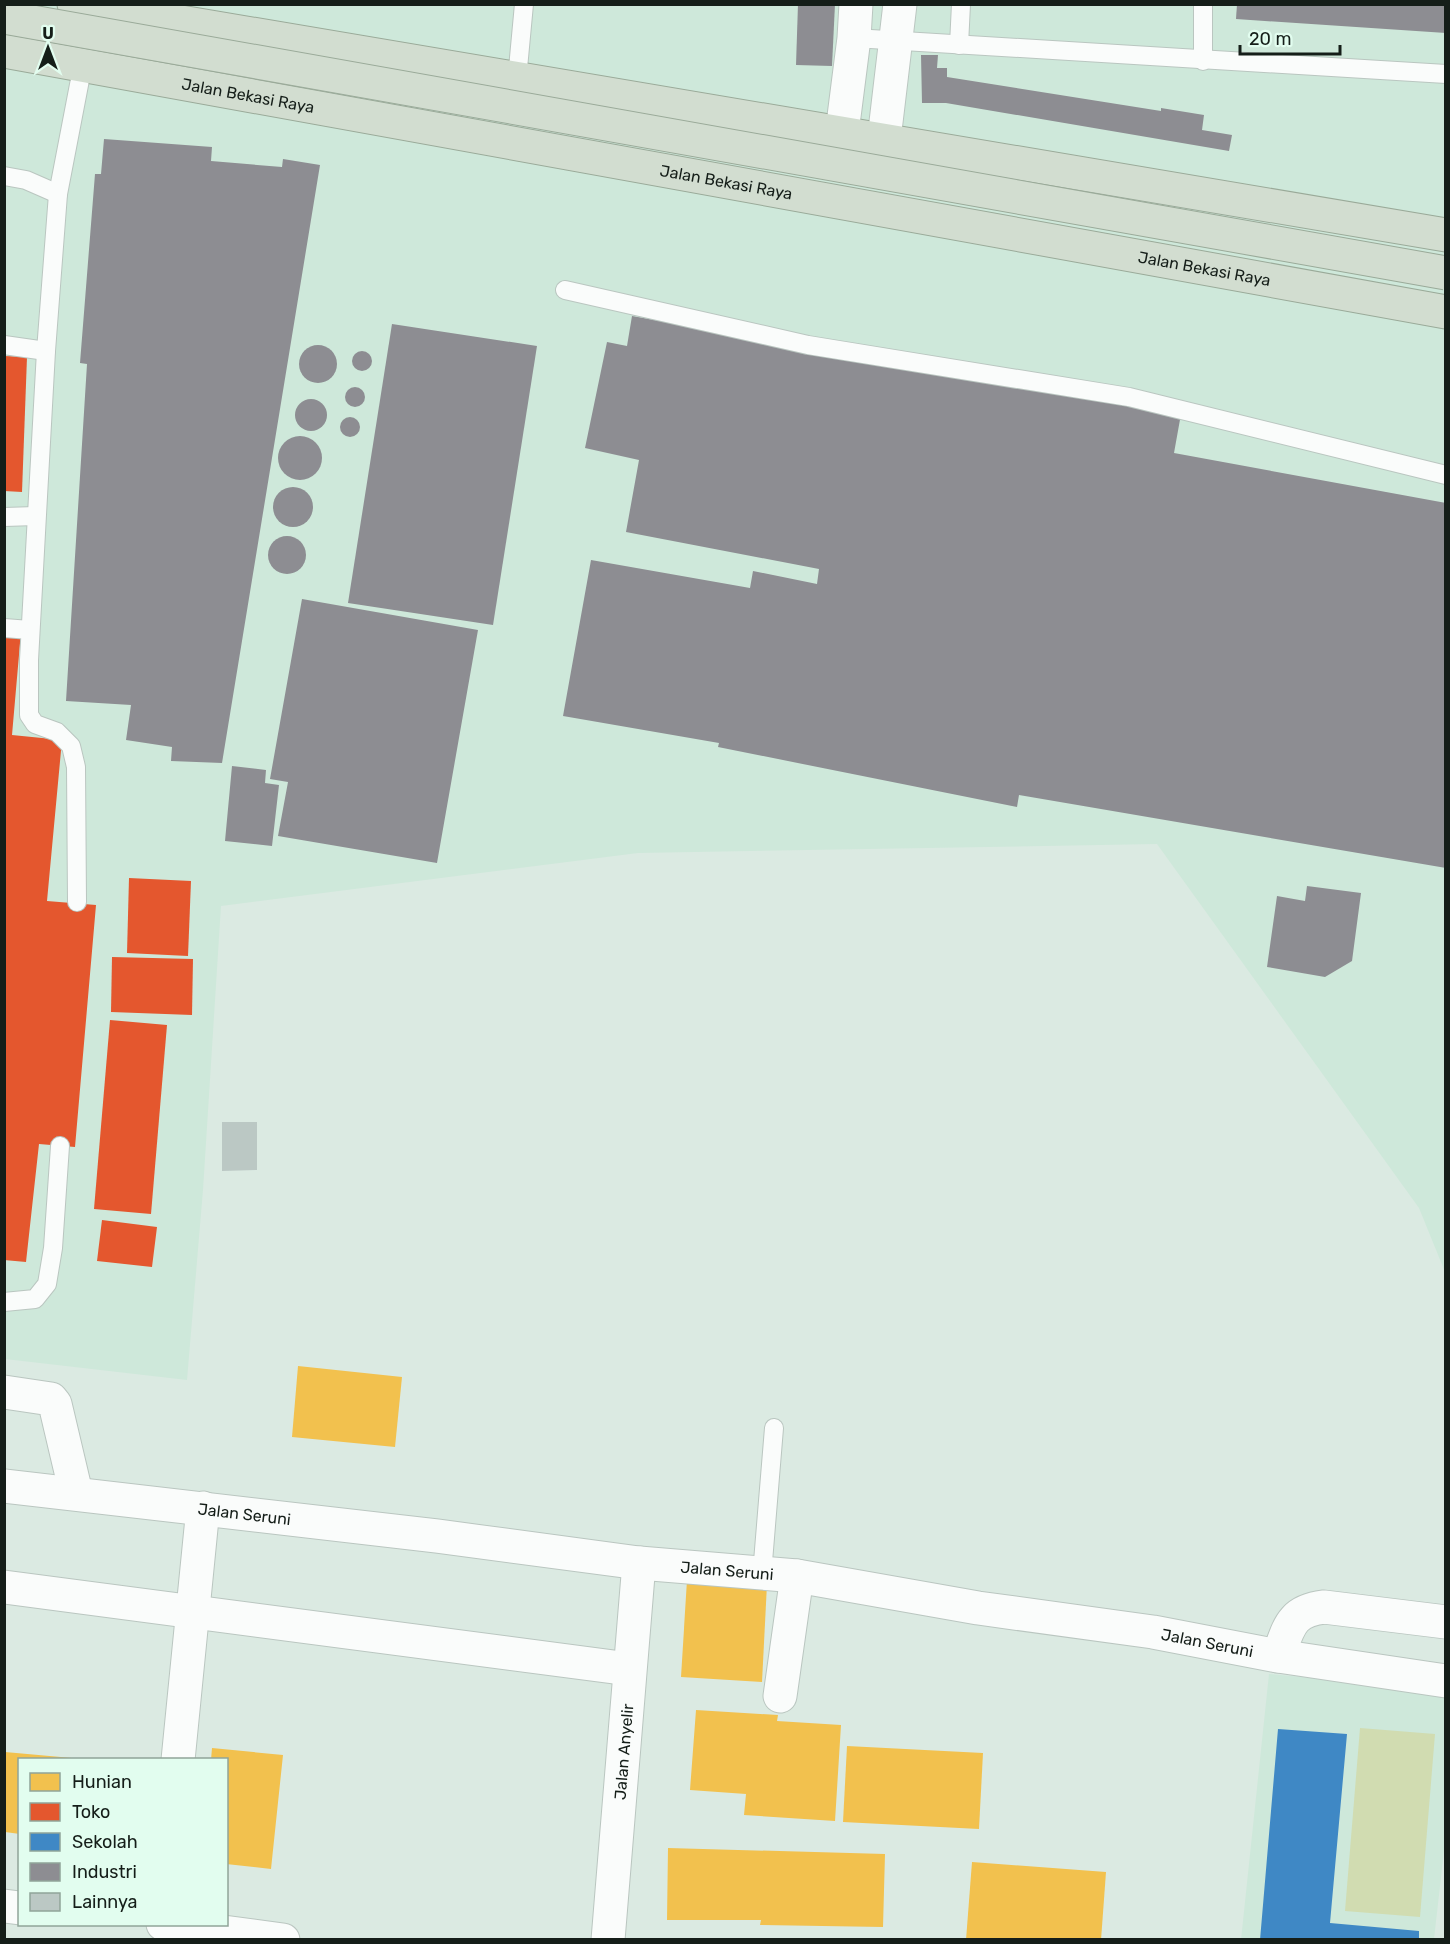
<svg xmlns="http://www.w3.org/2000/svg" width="1450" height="1944" viewBox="0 0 1450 1944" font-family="Rubik,sans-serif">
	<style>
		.built { fill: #cee8da }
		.green { fill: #d1dcb1 }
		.homes { fill: #f2c14e }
		.shops { fill: #e4572e }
		.schools { fill: #3f88c5 }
		.industry { fill: #8d8d92 }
		.building { fill: #bbc8c4 }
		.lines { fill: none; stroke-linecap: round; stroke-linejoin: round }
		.lane-casing { stroke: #bac6c0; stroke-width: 20 }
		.street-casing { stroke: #bac6c0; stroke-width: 35 }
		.secondary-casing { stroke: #bac6c0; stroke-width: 35 }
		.highway-casing { stroke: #9aaa99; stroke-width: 35 }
		.lane { stroke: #fafcfb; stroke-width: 18 }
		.street { stroke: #fafcfb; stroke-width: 33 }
		.secondary { stroke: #fafcfb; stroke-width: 33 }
		.highway { stroke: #d2ddd0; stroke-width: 33 }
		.highway-bridge-casing { stroke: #9aaa99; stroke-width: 35; stroke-linecap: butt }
		.highway-bridge { stroke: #d2ddd0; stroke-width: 33 }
		.labels { text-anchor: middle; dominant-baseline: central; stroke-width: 6; stroke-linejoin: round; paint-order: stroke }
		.street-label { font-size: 16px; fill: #151e19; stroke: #e2fdef }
	</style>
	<rect width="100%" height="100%" fill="#dbeae2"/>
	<g class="built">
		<polygon points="5,5 1445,5 1445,1272 1419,1208 1157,844 638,853 221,906 203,1190 187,1380 5,1359"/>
		<polygon points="1269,1674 1445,1691 1446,1833 1434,1939 1241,1940"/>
	</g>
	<polygon class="green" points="1360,1728 1435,1734 1420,1917 1345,1911"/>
	<g class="homes">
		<polygon points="298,1366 402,1377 395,1447 292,1437"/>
		<polygon points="687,1580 767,1584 762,1682 681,1677"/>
		<polygon points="696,1710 778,1715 777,1721 841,1725 835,1821 744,1815 746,1794 690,1790"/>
		<polygon points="847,1746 983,1753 979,1829 843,1822"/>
		<polygon points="212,1748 283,1755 271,1869 226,1864 226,1760 211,1760"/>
		<polygon points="5,1752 72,1758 20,1760 20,1834 5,1832"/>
		<polygon points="668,1848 885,1854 883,1927 760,1925 761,1920 667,1920"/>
		<polygon points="972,1862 1106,1872 1101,1940 966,1940"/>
	</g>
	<g class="shops">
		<polygon points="4,356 27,357 22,492 4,491"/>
		<polygon points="4,631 21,632 12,735 62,740 47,901 96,905 75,1147 39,1144 26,1262 4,1260"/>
		<polygon points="129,878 191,881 188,956 127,953"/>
		<polygon points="112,957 193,959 192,1015 111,1012"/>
		<polygon points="110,1020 167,1025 151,1214 94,1209"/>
		<polygon points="102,1220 157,1227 152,1267 97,1261"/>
	</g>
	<polygon class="schools" points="1278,1729 1347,1734 1330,1923 1419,1931 1419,1940 1260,1940"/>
	<g class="industry">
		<polygon points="798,4 835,4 832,66 796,65"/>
		<polygon points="1237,4 1446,4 1446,33 1236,19"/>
		<polygon points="921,55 938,55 937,68 947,68 947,77 1161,111 1161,108 1204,115 1202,130 1232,135 1229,151 946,103 922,103"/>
		<polygon points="104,139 212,147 211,161 282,167 283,159 320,165 222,763 171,761 172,747 126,740 131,705 66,701 87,364 80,363 95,174 101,174"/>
		<polygon points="632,316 1181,414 1174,453 1446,503 1446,868 1019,795 1017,807 718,747 719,743 563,716 591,560 750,588 753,571 817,584 819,569 626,532 639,460 585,448 607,342 627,346"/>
		<polygon points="392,324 537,346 493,625 348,603"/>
		<circle cx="318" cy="364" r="19"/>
		<circle cx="362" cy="361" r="10"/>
		<circle cx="355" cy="397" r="10"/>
		<circle cx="311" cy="415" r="16"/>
		<circle cx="350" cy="427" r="10"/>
		<circle cx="300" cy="458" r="22"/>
		<circle cx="293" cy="507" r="20"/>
		<circle cx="287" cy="555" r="19"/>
		<polygon points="302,599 478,630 437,863 278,836 288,782 270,779"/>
		<polygon points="232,766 266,770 265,783 279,785 272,846 225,841"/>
		<polygon points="1307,886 1361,893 1352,961 1325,977 1267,967 1277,896 1305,901"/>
	</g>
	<polygon class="building" points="222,1122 257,1122 257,1170 222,1171"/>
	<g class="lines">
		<defs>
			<g id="lane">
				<polyline points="1203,4 1203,61"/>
				<polyline points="854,38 1446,74"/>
				<polyline points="959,45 961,4"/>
				<polyline points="517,79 524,4"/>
				<polyline points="4,176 26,180 58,194"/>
				<polyline points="565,290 808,345 1129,397 1446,475"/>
				<polyline points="4,345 46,351"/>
				<polyline points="4,517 36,516"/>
				<polyline points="4,628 30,630"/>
				<polyline points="77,902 76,767 71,746 57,732 35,724 29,715 29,660 46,351 58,194 83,64"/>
				<polyline points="4,1302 35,1299 47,1284 53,1248 60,1146"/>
				<polyline points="762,1574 774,1428"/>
			</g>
			<g id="street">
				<polyline points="4,1392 51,1399 55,1404 76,1493"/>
				<path id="s1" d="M4,1486L437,1536L639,1563L797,1576L978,1608L1153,1632L1278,1656L1446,1681"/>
				<polyline points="4,1587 629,1669"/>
				<path d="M1278,1656C1289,1628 1290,1611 1324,1607L1446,1622"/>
				<polyline points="780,1696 797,1576"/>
				<polyline points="178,1760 203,1508"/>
				<polyline points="4,1906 20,1908"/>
				<polyline points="163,1924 283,1940"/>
				<path id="s2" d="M608,1940L639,1563"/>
			</g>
			<g id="secondary">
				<polyline points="842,132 854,38 856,4"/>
				<polyline points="884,139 900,4"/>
			</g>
			<g id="highway">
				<polyline points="74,4 1446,235"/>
				<path id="s3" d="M4,51L1446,312"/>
			</g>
		</defs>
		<use href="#lane" class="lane-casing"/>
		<use href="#street" class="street-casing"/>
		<use href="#secondary" class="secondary-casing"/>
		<use href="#highway" class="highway-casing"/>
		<use href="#lane" class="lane"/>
		<use href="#street" class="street"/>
		<use href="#secondary" class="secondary"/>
		<use href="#highway" class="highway"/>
		<defs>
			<polyline id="highway-bridge" points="4,17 1446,273"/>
		</defs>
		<use href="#highway-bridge" class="highway-bridge-casing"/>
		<use href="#highway-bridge" class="highway-bridge"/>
	</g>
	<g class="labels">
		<g class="street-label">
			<text stroke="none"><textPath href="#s3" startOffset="248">Jalan Bekasi Raya</textPath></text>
			<text stroke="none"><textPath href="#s3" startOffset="734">Jalan Bekasi Raya</textPath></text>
			<text stroke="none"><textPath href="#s3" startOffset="1220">Jalan Bekasi Raya</textPath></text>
			<text stroke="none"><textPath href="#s1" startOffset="242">Jalan Seruni</textPath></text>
			<text stroke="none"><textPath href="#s1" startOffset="728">Jalan Seruni</textPath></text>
			<text stroke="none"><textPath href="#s1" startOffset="1214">Jalan Seruni</textPath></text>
			<text stroke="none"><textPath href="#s2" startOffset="189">Jalan Anyelir</textPath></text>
		</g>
	</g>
	<rect width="1450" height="1944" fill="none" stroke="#151e19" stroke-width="12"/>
	<rect x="18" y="1758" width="210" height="168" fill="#e2fdef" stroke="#90a499" stroke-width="1.5"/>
	<rect x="30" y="1773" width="30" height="18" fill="#f2c14e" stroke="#90a499" stroke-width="1.5"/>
	<text x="72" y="1788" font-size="18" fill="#151e19">Hunian</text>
	<rect x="30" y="1803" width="30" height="18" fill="#e4572e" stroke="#90a499" stroke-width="1.5"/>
	<text x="72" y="1818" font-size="18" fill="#151e19">Toko</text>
	<rect x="30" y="1833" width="30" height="18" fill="#3f88c5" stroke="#90a499" stroke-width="1.5"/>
	<text x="72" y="1848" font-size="18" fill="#151e19">Sekolah</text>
	<rect x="30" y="1863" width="30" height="18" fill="#8d8d92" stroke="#90a499" stroke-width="1.5"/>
	<text x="72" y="1878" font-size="18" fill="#151e19">Industri</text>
	<rect x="30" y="1893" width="30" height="18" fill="#bbc8c4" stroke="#90a499" stroke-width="1.5"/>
	<text x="72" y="1908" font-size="18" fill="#151e19">Lainnya</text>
	<g transform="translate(48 48)" stroke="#e2fdef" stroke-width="4.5" paint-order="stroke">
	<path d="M0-4.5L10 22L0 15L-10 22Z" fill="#151e19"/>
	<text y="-9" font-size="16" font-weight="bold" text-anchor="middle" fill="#151e19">U</text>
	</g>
	<path d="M1240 45v9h100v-9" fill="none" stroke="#151e19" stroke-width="3"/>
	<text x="1249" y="45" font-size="18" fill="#151e19" stroke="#e2fdef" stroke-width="4.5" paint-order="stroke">20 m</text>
</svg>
